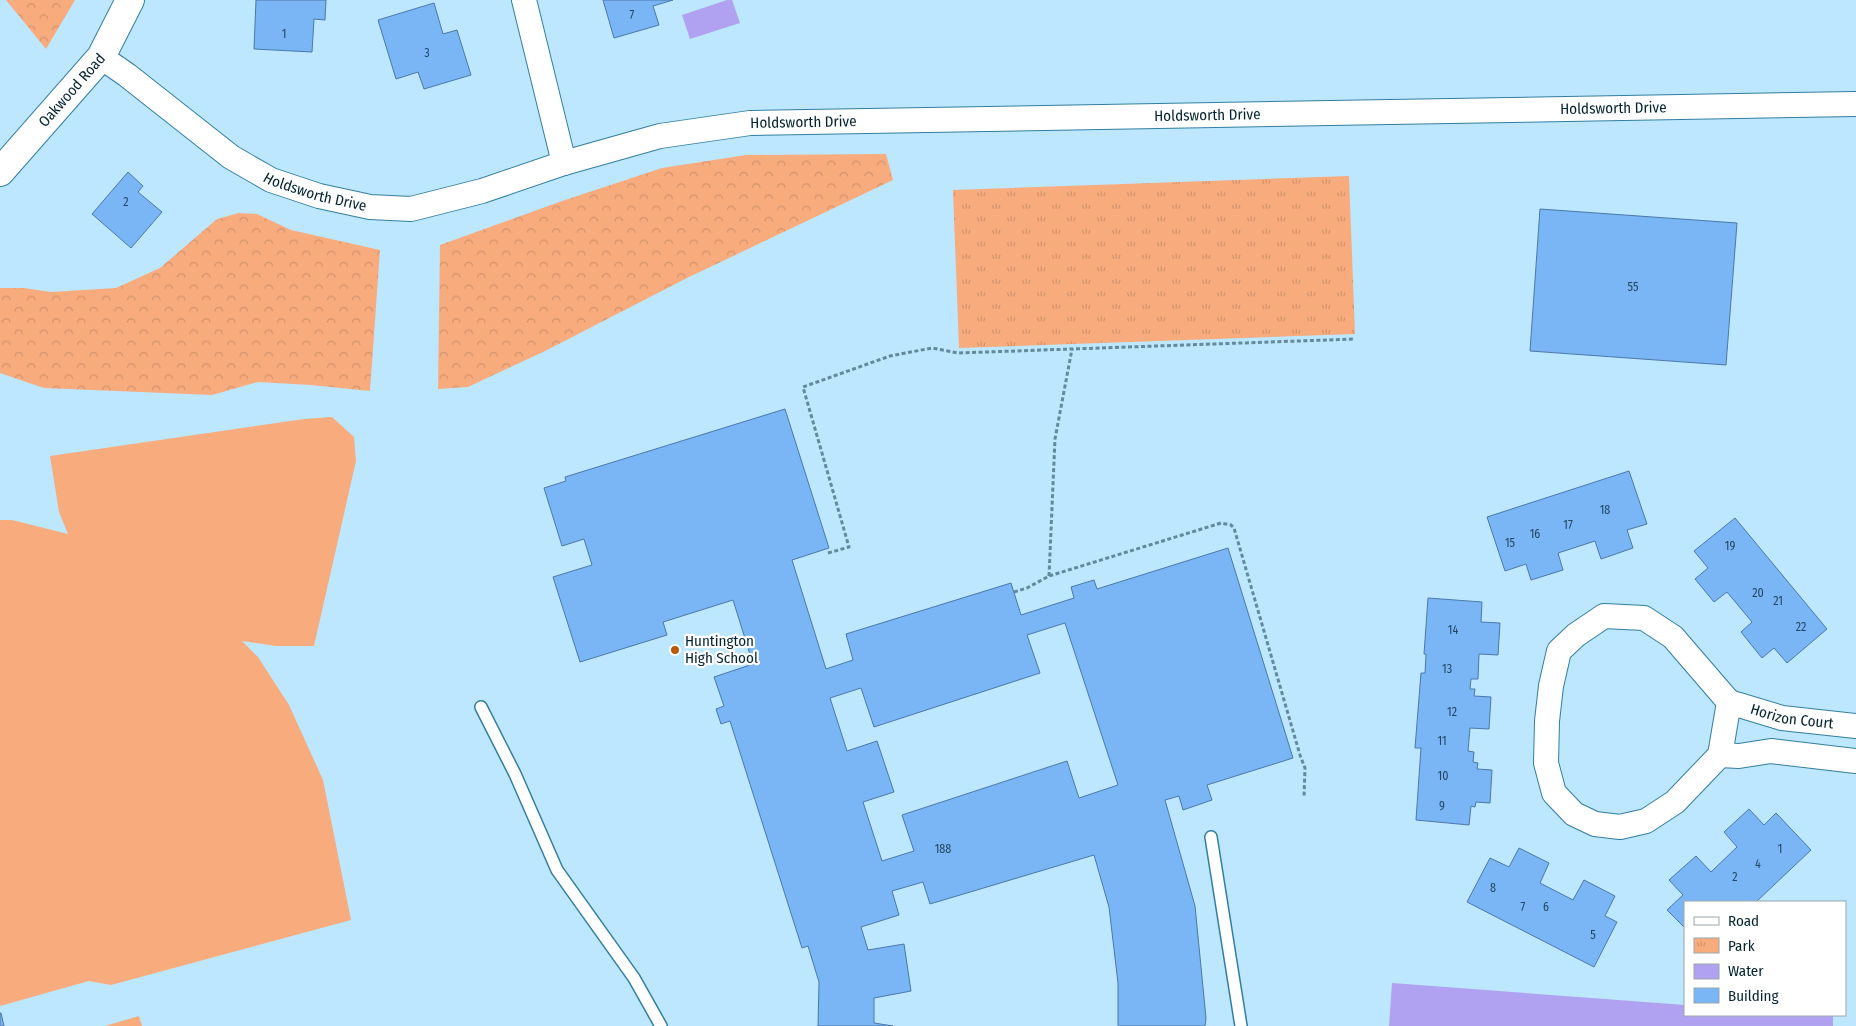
<svg xmlns="http://www.w3.org/2000/svg" width="1856" height="1026" viewBox="0 0 1856 1026" font-family="'Fira Sans Condensed',sans-serif">
	<style>
		.grass { fill: #f8ab7d }
		.forest { fill: url(#forest-crowns) }
		.park { fill: url(#park-tufts) }
		.water { fill: #b0a2f1 }
		.building { fill: #7ab5f5; stroke: #4b78a9; fill-rule: evenodd }
		.lines { fill: none; stroke-linecap: round; stroke-linejoin: round }
		.service-casing { stroke: #327ea1; stroke-width: 14 }
		.minor-casing { stroke: #327ea1; stroke-width: 26 }
		.secondary-casing { stroke: #327ea1; stroke-width: 30 }
		.path { stroke: #63899b; stroke-width: 3; stroke-dasharray: 4 2.5; stroke-linecap: butt }
		.service { stroke: #fff; stroke-width: 11 }
		.minor { stroke: #fff; stroke-width: 24 }
		.secondary { stroke: #fff; stroke-width: 28 }
		.poi-dot { fill: #b85a0a; stroke: #fff; stroke-width: 2 }
		.labels { text-anchor: middle; dominant-baseline: central; stroke-width: 4.5; stroke-linejoin: round; paint-order: stroke }
		.number-label { font-size: 12px; fill: #214862 }
		.street-label { font-size: 15px; fill: #032331; stroke: #fff }
		.poi-label { font-size: 15px; fill: #032331; stroke: #fff; text-anchor: start }
	</style>
	<defs>
		<pattern id="forest-crowns" width="20" height="18" patternUnits="userSpaceOnUse" patternTransform="scale(1.25)"><rect width="20" height="18" fill="#f8ab7d"/><path d="M2 6a3 3 0 1 1 6 0M12 15a3 3 0 1 1 6 0" fill="none" stroke="#d3936c"/></pattern>
		<pattern id="park-tufts" width="24" height="20" patternUnits="userSpaceOnUse" patternTransform="scale(1.25)"><rect width="24" height="20" fill="#f8ab7d"/><path d="M3 7l-1-3M5 7V3M7 7l1-3M15 17l-1-3M17 17v-4M19 17l1-3" fill="none" stroke="#d3936c"/></pattern>
	</defs>
	<rect width="100%" height="100%" fill="#bce7fe"/>
	<g class="grass">
		<polygon points="332,417 354,437 356,461 314,646 276,646 242,641 258,657 289,705 323,780 351,920 111,985 89,981 0,1006 0,520 12,520 68,534 59,512 50,456 304,419"/>
		<polygon points="139,1016 142,1026 105,1026"/>
	</g>
	<g class="forest">
		<polygon points="6,0 75,0 46,49"/>
		<polygon points="886,154 893,180 687,278 545,351 468,387 438,389 440,245 562,201 662,168 746,155"/>
		<polygon points="239,213 257,214 291,230 380,250 370,391 311,385 258,382 212,395 44,388 0,373 0,288 24,288 51,292 116,288 160,268 217,219"/>
	</g>
	<polygon class="park" points="1349,176 1355,334 959,348 953,190"/>
	<g class="water">
		<polygon points="727,0 732,0 740,23 690,39 682,15"/>
		<polygon points="1392,983 1685,1005 1685,1015 1833,1016 1833,1026 1389,1026"/>
	</g>
	<g class="building">
		<polygon points="256,0 326,0 325,20 314,19 312,52 254,49"/>
		<polygon points="603,0 673,0 653,6 659,25 614,38"/>
		<polygon points="434,3 443,34 457,30 471,75 424,89 418,72 396,79 378,20"/>
		<polygon points="128,172 143,186 138,192 162,212 131,248 92,214"/>
		<polygon points="1540,209 1737,223 1726,365 1530,351"/>
		<path d="M785,409L829,548L792,560L826,669L853,660L846,634L1011,583L1021,615L1074,598L1071,587L1094,580L1097,589L1228,548L1293,758L1207,785L1212,800L1183,810L1179,796L1165,800L1195,906L1206,1018L1205,1026H1118V983L1109,907L1094,855L930,904L923,882L892,891L899,915L861,927L868,950L904,944L911,991L874,998V1023L893,1026H818L819,982L808,946L802,948L730,721L721,724L716,709L724,706L714,677L753,664L733,600L663,622L667,635L580,662L553,577L592,565L584,539L562,546L544,488L566,481L565,477ZM1065,623L1118,785L1079,798L1067,761L902,815L914,851L882,861L863,802L894,792L877,741L847,751L830,698L861,688L874,727L1040,673L1027,635Z"/>
		<polygon points="1629,471 1647,524 1627,530 1633,548 1601,559 1595,541 1558,553 1563,570 1531,580 1526,564 1505,571 1487,517"/>
		<polygon points="1735,518 1827,629 1787,663 1774,648 1762,658 1741,632 1752,622 1727,592 1714,602 1695,579 1708,568 1694,551"/>
		<polygon points="1428,598 1482,602 1481,622 1500,623 1498,655 1479,654 1478,679 1471,679 1470,689 1475,689 1474,696 1491,697 1489,729 1470,728 1468,751 1474,752 1473,762 1478,763 1477,769 1492,770 1490,803 1476,802 1475,807 1471,806 1469,825 1416,820 1421,748 1415,748 1421,673 1425,673 1426,654 1424,654"/>
		<polygon points="1749,809 1764,825 1776,813 1811,850 1756,902 1685,902 1685,928 1667,910 1683,895 1669,880 1696,856 1711,872 1737,847 1724,832"/>
		<polygon points="1519,848 1549,863 1540,883 1573,900 1584,880 1615,896 1605,916 1617,922 1594,967 1467,902 1490,858 1509,867"/>
		<polygon points="0,1013 1,1013 4,1026 0,1026"/>
	</g>
	<g class="lines">
		<defs>
			<g id="service">
				<polyline points="481,707 515,774 557,870 634,978 661,1026"/>
				<polyline points="1211,837 1241,1026"/>
			</g>
			<g id="minor">
				<polyline points="524,0 564,163"/>
				<path id="s1" d="M101,57L127,75L231,157L271,180L319,196L370,207L411,209L482,191L564,163L660,136L750,123L1856,104"/>
				<polygon points="1604,616 1644,618 1673,637 1729,702 1720,755 1675,802 1646,821 1620,827 1595,824 1574,814 1554,793 1546,763 1547,721 1551,686 1559,651 1576,635"/>
				<path id="s2" d="M1729,702L1782,718L1856,726"/>
				<polyline points="1720,755 1739,756 1771,751 1856,761"/>
			</g>
			<g id="secondary">
				<path id="s3" d="M0,172L101,57L130,0"/>
			</g>
		</defs>
		<use href="#service" class="service-casing"/>
		<use href="#minor" class="minor-casing"/>
		<use href="#secondary" class="secondary-casing"/>
		<g class="path">
			<polyline points="828,553 849,547 803,387 890,356 932,348 958,353 1355,339"/>
			<polyline points="1049,576 1055,439 1072,349"/>
			<polyline points="1014,592 1027,588 1049,576 1221,523 1231,525 1234,528 1300,755 1305,768 1304,798"/>
		</g>
		<use href="#service" class="service"/>
		<use href="#minor" class="minor"/>
		<use href="#secondary" class="secondary"/>
	</g>
	<circle class="poi-dot" cx="675" cy="650" r="5"/>
	<g class="labels">
		<g class="number-label">
			<text x="632" y="15">7</text>
			<text x="284" y="34">1</text>
			<text x="427" y="53">3</text>
			<text x="126" y="202">2</text>
			<text x="1633" y="287">55</text>
			<text x="1605" y="510">18</text>
			<text x="1568" y="525">17</text>
			<text x="1535" y="534">16</text>
			<text x="1510" y="543">15</text>
			<text x="1730" y="546">19</text>
			<text x="1758" y="593">20</text>
			<text x="1778" y="601">21</text>
			<text x="1801" y="627">22</text>
			<text x="1453" y="630">14</text>
			<text x="1447" y="669">13</text>
			<text x="1452" y="712">12</text>
			<text x="1442" y="741">11</text>
			<text x="1443" y="776">10</text>
			<text x="1442" y="806">9</text>
			<text x="943" y="849">188</text>
			<text x="1780" y="849">1</text>
			<text x="1758" y="864">4</text>
			<text x="1735" y="877">2</text>
			<text x="1493" y="888">8</text>
			<text x="1523" y="907">7</text>
			<text x="1546" y="907">6</text>
			<text x="1593" y="935">5</text>
		</g>
		<g class="street-label">
			<text stroke="none"><textPath href="#s3" startOffset="109">Oakwood Road</textPath></text>
			<text stroke="none"><textPath href="#s1" startOffset="1568">Holdsworth Drive</textPath></text>
			<text stroke="none"><textPath href="#s1" startOffset="1162">Holdsworth Drive</textPath></text>
			<text stroke="none"><textPath href="#s1" startOffset="758">Holdsworth Drive</textPath></text>
			<text stroke="none"><textPath href="#s1" startOffset="256">Holdsworth Drive</textPath></text>
			<text stroke="none"><textPath href="#s2" startOffset="65">Horizon Court</textPath></text>
		</g>
		<g class="poi-label">
			<text x="685" y="641">Huntington<tspan x="685" dy="17">High School</tspan></text>
		</g>
	</g>
	<rect x="1684" y="901" width="162" height="115" fill="#ffffff" stroke="#9aa7ad"/>
	<rect x="1694" y="917" width="25" height="8" fill="#ffffff" stroke="#9aa7ad"/>
	<text x="1728" y="926" font-size="15" fill="#032331">Road</text>
	<rect x="1694" y="938" width="25" height="15" fill="url(#park-tufts)" stroke="#9aa7ad"/>
	<text x="1728" y="951" font-size="15" fill="#032331">Park</text>
	<rect x="1694" y="964" width="25" height="15" fill="#b0a2f1" stroke="#9aa7ad"/>
	<text x="1728" y="976" font-size="15" fill="#032331">Water</text>
	<rect x="1694" y="988" width="25" height="15" fill="#7ab5f5" stroke="#9aa7ad"/>
	<text x="1728" y="1001" font-size="15" fill="#032331">Building</text>
</svg>
